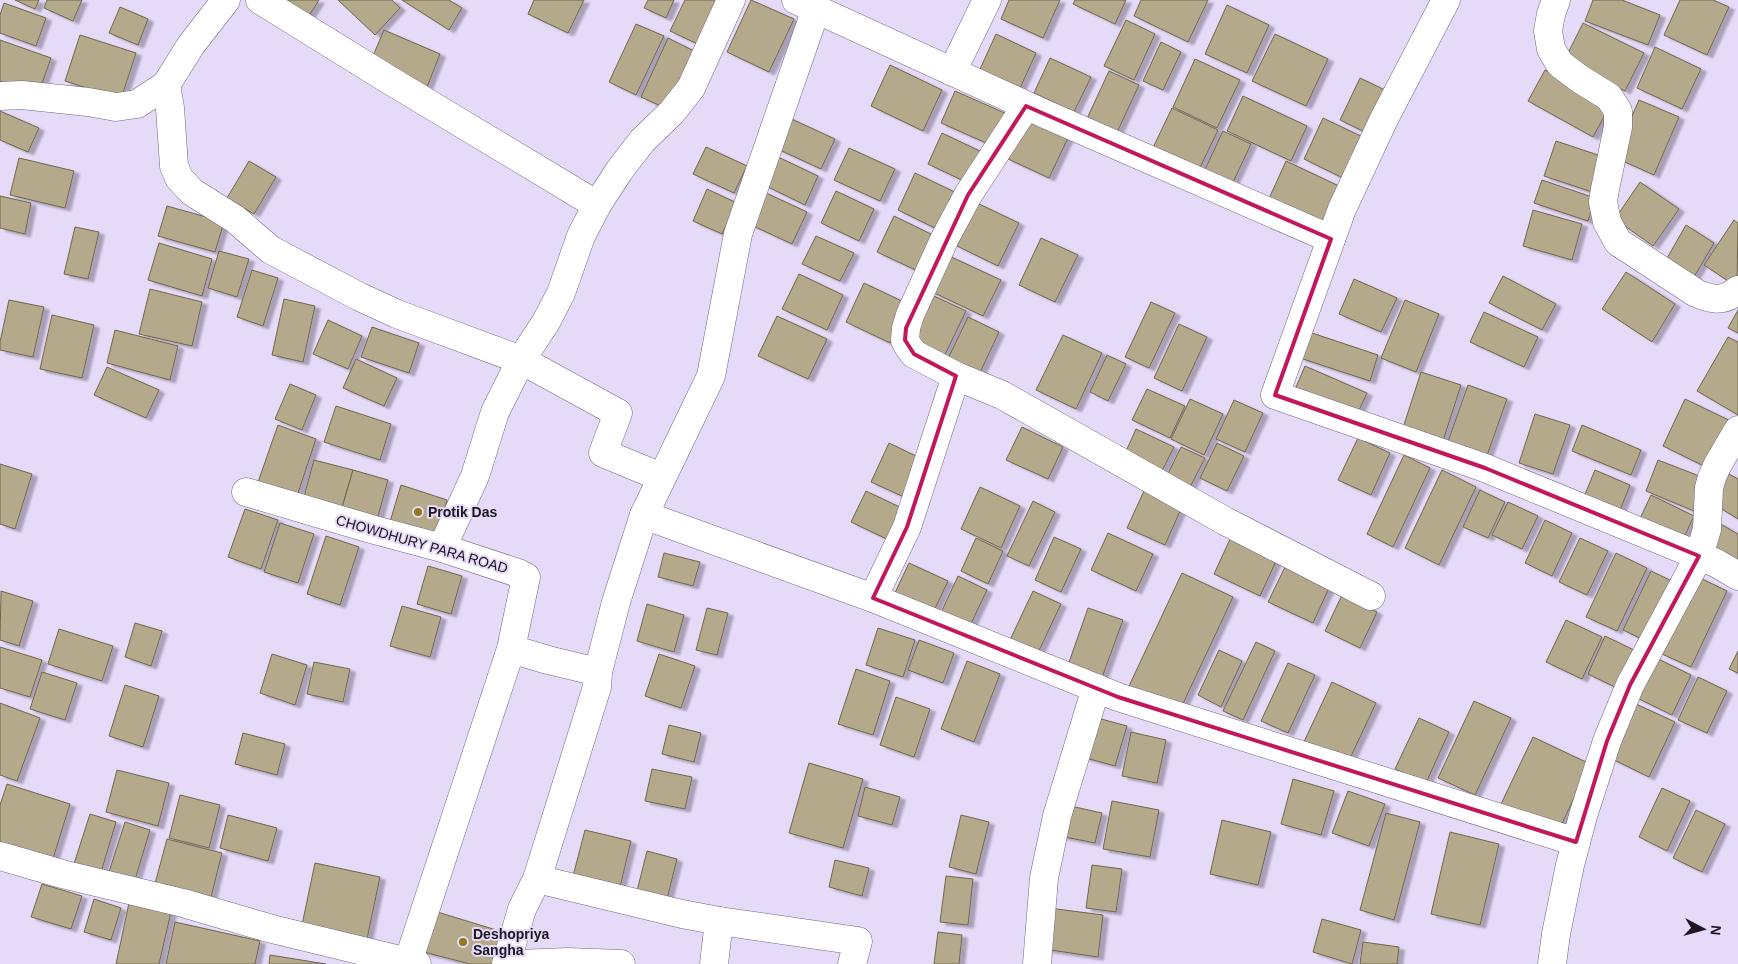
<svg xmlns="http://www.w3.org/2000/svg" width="1738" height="964" viewBox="0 0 1738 964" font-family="Helvetica,sans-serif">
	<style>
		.building { fill: #b4a98b; stroke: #70664a; filter: url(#shadow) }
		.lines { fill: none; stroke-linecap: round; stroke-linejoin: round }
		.street-casing { stroke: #726782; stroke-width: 29 }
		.street { stroke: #fff; stroke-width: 28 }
		.marked { fill: none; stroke: #c2185b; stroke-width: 4; stroke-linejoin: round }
		.poi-dot { fill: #94781f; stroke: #e6daf9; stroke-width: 2 }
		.labels { text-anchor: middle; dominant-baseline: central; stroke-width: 4; stroke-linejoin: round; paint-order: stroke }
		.poi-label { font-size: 14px; font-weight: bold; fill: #1c1722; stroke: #e6daf9; text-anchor: start }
		.street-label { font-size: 14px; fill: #1c1722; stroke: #e6daf9 }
	</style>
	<defs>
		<filter id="shadow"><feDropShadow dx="5.5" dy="3" stdDeviation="1" flood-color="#0004"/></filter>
	</defs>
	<rect width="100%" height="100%" fill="#e6daf9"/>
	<g class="building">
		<polygon points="15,0 39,0 35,9"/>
		<polygon points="47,0 82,0 73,21 44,8"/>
		<polygon points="277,0 319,0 307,19"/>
		<polygon points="338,0 392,0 400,8 375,35"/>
		<polygon points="402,0 449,0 462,8 449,30"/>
		<polygon points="534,0 584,0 568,33 528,14"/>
		<polygon points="648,0 674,0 666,18 644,8"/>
		<polygon points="685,0 726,0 704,47 670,31"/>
		<polygon points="751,0 794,19 769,72 727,52"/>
		<polygon points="1009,0 1060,0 1043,38 1001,19"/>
		<polygon points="1075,0 1126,0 1115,24 1073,4"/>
		<polygon points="1141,0 1208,0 1188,42 1134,16"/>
		<polygon points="1593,0 1622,0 1660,15 1648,45 1585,21"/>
		<polygon points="1680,0 1713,0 1729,7 1707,55 1664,35"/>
		<polygon points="4,3 46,18 36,46 0,33 0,15"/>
		<polygon points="1227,5 1269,25 1247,73 1205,54"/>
		<polygon points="120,7 148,19 138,45 109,33"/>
		<polygon points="1126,20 1155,34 1134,80 1104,66"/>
		<polygon points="1583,23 1644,53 1625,91 1564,61"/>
		<polygon points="636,24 664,36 636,95 609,82"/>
		<polygon points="384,30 440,54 427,87 370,63"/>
		<polygon points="996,34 1036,53 1016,97 976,78"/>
		<polygon points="1275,34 1328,59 1306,106 1252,81"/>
		<polygon points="80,35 136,53 121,99 65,81"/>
		<polygon points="668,38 694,51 667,109 641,97"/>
		<polygon points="0,40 51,58 38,95 0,81"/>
		<polygon points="1161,42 1181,52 1163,90 1143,81"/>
		<polygon points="1655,47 1701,69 1682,109 1637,88"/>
		<polygon points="1050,58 1091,77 1074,112 1034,93"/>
		<polygon points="1195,59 1240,80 1217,128 1173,107"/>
		<polygon points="890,65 942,90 923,131 871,106"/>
		<polygon points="1545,70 1610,106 1593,137 1528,101"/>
		<polygon points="1109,71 1139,85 1114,139 1084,125"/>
		<polygon points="1360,78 1391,93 1371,135 1340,120"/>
		<polygon points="955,91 1007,114 993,146 941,123"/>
		<polygon points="1243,96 1307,126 1291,161 1227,131"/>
		<polygon points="1639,100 1679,117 1654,175 1614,157"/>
		<polygon points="1172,108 1218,130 1195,178 1149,156"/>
		<polygon points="0,111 39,128 28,152 0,140"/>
		<polygon points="785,116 835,139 821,169 771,146"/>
		<polygon points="1025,118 1068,138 1049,178 1006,158"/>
		<polygon points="1323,118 1367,139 1347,180 1304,159"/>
		<polygon points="1223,131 1251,144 1229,191 1201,178"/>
		<polygon points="942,133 982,152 968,183 928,164"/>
		<polygon points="1556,141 1607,158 1595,193 1544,176"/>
		<polygon points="706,147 747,166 734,193 693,174"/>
		<polygon points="849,148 895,169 880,201 834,180"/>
		<polygon points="776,156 818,176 805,205 762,184"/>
		<polygon points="19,158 74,171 65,208 10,195"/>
		<polygon points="249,161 276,177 254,214 227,198"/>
		<polygon points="1286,161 1341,187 1322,229 1267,203"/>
		<polygon points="915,173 961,195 943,232 898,210"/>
		<polygon points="1542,180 1595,198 1588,221 1534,203"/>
		<polygon points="1640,182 1679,209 1653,246 1615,219"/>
		<polygon points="707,189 737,203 722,234 693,221"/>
		<polygon points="836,191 874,209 859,241 821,223"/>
		<polygon points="764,192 807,212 792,244 749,224"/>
		<polygon points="0,196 31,203 25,234 0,228"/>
		<polygon points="977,203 1019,223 998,266 957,246"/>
		<polygon points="167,206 224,222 215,252 158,236"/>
		<polygon points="1533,210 1582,224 1572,260 1523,246"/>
		<polygon points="894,216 941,239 924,274 877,252"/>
		<polygon points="1734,220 1738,223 1737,287 1704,265"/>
		<polygon points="1686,225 1714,243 1690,284 1662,267"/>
		<polygon points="75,227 99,232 88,279 64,274"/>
		<polygon points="816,236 854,253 840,281 802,264"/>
		<polygon points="1041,238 1078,255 1055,302 1019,285"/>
		<polygon points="159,243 212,259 202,296 148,280"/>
		<polygon points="219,251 249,259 237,297 208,288"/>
		<polygon points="947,255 1001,280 983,316 930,291"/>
		<polygon points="252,270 278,278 263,326 237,317"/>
		<polygon points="1626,272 1675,304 1652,342 1602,309"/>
		<polygon points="799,274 843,295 827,330 782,309"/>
		<polygon points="1503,276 1556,304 1542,330 1489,303"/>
		<polygon points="1354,279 1397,298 1381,332 1339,314"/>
		<polygon points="864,283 908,304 890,343 846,322"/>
		<polygon points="150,289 202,302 192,346 139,334"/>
		<polygon points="934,296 966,311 942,361 910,346"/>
		<polygon points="284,299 315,306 303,362 272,355"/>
		<polygon points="9,300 44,307 33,357 0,350 0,342"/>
		<polygon points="1405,300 1439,314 1416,372 1381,358"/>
		<polygon points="1151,302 1175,313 1149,368 1125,357"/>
		<polygon points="1738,310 1738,333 1728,328"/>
		<polygon points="1484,312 1538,337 1524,367 1470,342"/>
		<polygon points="52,315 94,325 82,378 40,369"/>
		<polygon points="777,316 827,339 808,379 758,356"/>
		<polygon points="968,317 999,332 976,381 944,367"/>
		<polygon points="328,320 362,336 348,369 313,354"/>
		<polygon points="1179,324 1207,337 1182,391 1154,378"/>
		<polygon points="372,327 419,343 409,373 361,357"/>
		<polygon points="115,330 178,346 170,380 107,363"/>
		<polygon points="1309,332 1378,355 1370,381 1300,358"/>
		<polygon points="1063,335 1102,353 1076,409 1036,390"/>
		<polygon points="1728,337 1738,342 1738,415 1697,391"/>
		<polygon points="1107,355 1126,364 1108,401 1090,392"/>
		<polygon points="356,359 397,378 384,406 343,388"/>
		<polygon points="1305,366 1367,393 1355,419 1294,392"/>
		<polygon points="107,367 159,390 146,418 94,395"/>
		<polygon points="1421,372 1461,385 1442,444 1402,431"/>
		<polygon points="290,384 316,395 302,430 275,419"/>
		<polygon points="1468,385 1507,399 1484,464 1445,450"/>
		<polygon points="1147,389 1185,406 1170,438 1132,420"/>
		<polygon points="1190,399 1223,414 1204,455 1171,439"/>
		<polygon points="1685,399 1737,424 1714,471 1663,446"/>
		<polygon points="1234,400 1263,413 1245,452 1216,439"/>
		<polygon points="336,406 391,424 380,460 324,442"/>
		<polygon points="1535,414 1570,425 1553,474 1519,463"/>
		<polygon points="278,425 316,439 297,496 258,482"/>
		<polygon points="1582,425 1641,450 1631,475 1572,451"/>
		<polygon points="1022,427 1063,447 1048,479 1006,460"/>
		<polygon points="1136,429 1174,447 1160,475 1123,458"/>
		<polygon points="1358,438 1390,453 1371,495 1338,480"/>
		<polygon points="889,443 922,459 904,497 871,482"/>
		<polygon points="1217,443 1244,456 1227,491 1200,478"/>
		<polygon points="1181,447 1205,458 1188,491 1164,482"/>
		<polygon points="1404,455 1430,468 1393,547 1367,534"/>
		<polygon points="314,460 353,470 341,511 303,500"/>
		<polygon points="1658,460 1707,479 1694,511 1646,491"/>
		<polygon points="0,464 32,474 15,529 0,524"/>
		<polygon points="353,470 388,480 377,520 341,511"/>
		<polygon points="1442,470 1476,487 1439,565 1405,548"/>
		<polygon points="1595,470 1630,485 1617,518 1581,504"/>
		<polygon points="1729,474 1738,479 1738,519 1712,503"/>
		<polygon points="401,485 447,500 437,540 389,525"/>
		<polygon points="980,487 1020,506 1001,548 961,529"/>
		<polygon points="1480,490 1505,502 1488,538 1463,527"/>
		<polygon points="866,491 908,511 893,542 851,522"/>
		<polygon points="1144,491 1181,509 1165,545 1127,528"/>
		<polygon points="1651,495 1694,516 1680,546 1637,525"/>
		<polygon points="1033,501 1055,512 1029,566 1007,556"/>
		<polygon points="1508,502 1538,516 1522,549 1492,535"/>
		<polygon points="245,509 278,520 261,569 228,557"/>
		<polygon points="1545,520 1572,533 1552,576 1525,563"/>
		<polygon points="1717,522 1738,534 1738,560 1708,550"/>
		<polygon points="280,523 314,534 298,583 264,572"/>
		<polygon points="1108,533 1153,554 1136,591 1091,570"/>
		<polygon points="326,536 359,547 340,605 307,594"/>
		<polygon points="1054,537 1081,549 1061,592 1035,580"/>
		<polygon points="1231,537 1277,559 1260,596 1214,574"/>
		<polygon points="976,538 1003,551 988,584 961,571"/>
		<polygon points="1580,538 1608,551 1587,595 1559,582"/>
		<polygon points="664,553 700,562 693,586 658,577"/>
		<polygon points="1616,553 1647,568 1617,631 1586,617"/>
		<polygon points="909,563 948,581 932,615 893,597"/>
		<polygon points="428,566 462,576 451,614 417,604"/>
		<polygon points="1285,567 1329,588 1313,623 1268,602"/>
		<polygon points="1651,571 1676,583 1648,642 1623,630"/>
		<polygon points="1182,573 1233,597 1180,710 1129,686"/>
		<polygon points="958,576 987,590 967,632 938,619"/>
		<polygon points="1698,577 1727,591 1691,667 1662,654"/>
		<polygon points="1,591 33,601 19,646 0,640"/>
		<polygon points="1033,591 1061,604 1037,655 1009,642"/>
		<polygon points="1342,595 1377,612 1360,648 1325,631"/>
		<polygon points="647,604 684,615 674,652 637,641"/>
		<polygon points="402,606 441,617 430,657 390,646"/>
		<polygon points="707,608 728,613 717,655 696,650"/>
		<polygon points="1088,608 1123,620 1100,683 1066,671"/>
		<polygon points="1566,620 1602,637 1582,679 1546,662"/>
		<polygon points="135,623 162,631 151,666 125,657"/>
		<polygon points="878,628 915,640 903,677 866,665"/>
		<polygon points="59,629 113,646 102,681 48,664"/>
		<polygon points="1605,636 1640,653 1623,691 1588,674"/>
		<polygon points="919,640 954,653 943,683 908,670"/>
		<polygon points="1256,642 1275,651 1243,720 1223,711"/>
		<polygon points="0,647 42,660 30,697 0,688"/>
		<polygon points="1219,650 1242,661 1221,707 1198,695"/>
		<polygon points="1738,651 1738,673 1729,669"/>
		<polygon points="272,654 307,665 295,705 260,693"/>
		<polygon points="659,654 695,666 681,708 645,696"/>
		<polygon points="1652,656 1691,675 1672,715 1633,696"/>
		<polygon points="967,661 1000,674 974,742 941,729"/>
		<polygon points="314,662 350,669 343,702 307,694"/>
		<polygon points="1288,663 1315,675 1288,733 1261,721"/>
		<polygon points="856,669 890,681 873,735 838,724"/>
		<polygon points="42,672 77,683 65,720 30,709"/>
		<polygon points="1698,677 1727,691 1707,733 1678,720"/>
		<polygon points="1332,682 1376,703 1346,767 1302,746"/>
		<polygon points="125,685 159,696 143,747 109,736"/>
		<polygon points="896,697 930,709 914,757 880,745"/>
		<polygon points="1474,701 1511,718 1475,795 1438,778"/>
		<polygon points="0,703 40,718 17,781 0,775"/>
		<polygon points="1636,704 1675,722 1649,777 1610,758"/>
		<polygon points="1090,716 1127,726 1115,766 1079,756"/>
		<polygon points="1419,718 1449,732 1426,783 1395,769"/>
		<polygon points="669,725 701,733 694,762 662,754"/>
		<polygon points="1131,732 1166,740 1157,783 1122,776"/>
		<polygon points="243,733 285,744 277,775 235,764"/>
		<polygon points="1533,737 1590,764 1558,832 1501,804"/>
		<polygon points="809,763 863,779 843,848 789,833"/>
		<polygon points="652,769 692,777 685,809 645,801"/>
		<polygon points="117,770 169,783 158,826 106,812"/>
		<polygon points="1293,779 1334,791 1321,835 1281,824"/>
		<polygon points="7,784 70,804 51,865 0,849 0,805"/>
		<polygon points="865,787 900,797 892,825 858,816"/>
		<polygon points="1662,788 1690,801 1667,851 1639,837"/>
		<polygon points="1348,791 1385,804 1369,846 1332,833"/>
		<polygon points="180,795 220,805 209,848 169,838"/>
		<polygon points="1112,801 1159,810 1150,857 1103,849"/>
		<polygon points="1066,805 1102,813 1095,843 1060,836"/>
		<polygon points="1696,810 1725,824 1702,872 1673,858"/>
		<polygon points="1386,813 1420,822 1394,920 1360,910"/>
		<polygon points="90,814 116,822 99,879 72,870"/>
		<polygon points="228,815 277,828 268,861 220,848"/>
		<polygon points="961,815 989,822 976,874 949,867"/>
		<polygon points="1222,820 1271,832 1258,885 1210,874"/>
		<polygon points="125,822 150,830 134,883 108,875"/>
		<polygon points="585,830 631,841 620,887 573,876"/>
		<polygon points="1450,832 1499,844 1480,925 1431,914"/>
		<polygon points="167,839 222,853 209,905 153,891"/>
		<polygon points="647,851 677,859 665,907 635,899"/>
		<polygon points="835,860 869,868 862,896 829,887"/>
		<polygon points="315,863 380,877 367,939 302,925"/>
		<polygon points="1092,865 1122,869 1116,912 1086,908"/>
		<polygon points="946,876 973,879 968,925 940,922"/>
		<polygon points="42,884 82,896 71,929 31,917"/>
		<polygon points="94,899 121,908 111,940 84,932"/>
		<polygon points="129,903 171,912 159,964 116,964"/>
		<polygon points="1049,908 1103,915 1098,957 1044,949"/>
		<polygon points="434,911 506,933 499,964 470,964 420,951"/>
		<polygon points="1322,919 1361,930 1352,964 1313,952"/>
		<polygon points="175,922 260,941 255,964 166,964"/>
		<polygon points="938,932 962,935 959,964 934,964"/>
		<polygon points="1363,942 1399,947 1397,964 1360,964"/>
		<polygon points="270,955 326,964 269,964"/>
	</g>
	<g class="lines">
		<defs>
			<g id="street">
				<polyline points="260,0 386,78 597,205"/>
				<polyline points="796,0 1045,114 1331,239"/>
				<polyline points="1446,0 1384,119 1342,209 1275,395 1485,468 1699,556 1716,563 1738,576"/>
				<path d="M1556,0L1551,14L1548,31L1551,49L1560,64L1580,79L1609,97L1618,111V127L1605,189L1603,202L1607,222L1618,242L1696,293C1712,300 1724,302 1738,290"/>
				<polyline points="952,72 987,0"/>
				<polyline points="166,85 170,108 174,166 179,178 192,192 235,219 271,250 360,297 397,314 521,360 618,413 603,453 661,477"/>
				<polyline points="0,96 22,95 88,102 116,107 137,104 166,85 191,45 226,0"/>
				<polyline points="1026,106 968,195 945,238 910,315 906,328 905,340 908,346 914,354 956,376 1002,395 1225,521 1371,596"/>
				<polyline points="246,492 371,529 442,548 518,573 526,577 511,649 548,660 598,672"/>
				<polyline points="644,515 873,598 1118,697 1576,842"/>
				<polyline points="442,548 475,476 495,412 521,360 546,322 561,293 581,236 597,205 619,171 642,141 672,112 691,88 731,0"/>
				<polyline points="873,598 907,527 956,376"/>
				<polyline points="0,856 62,874 183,903 272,929 417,964"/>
				<polyline points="537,879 682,914 719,921 858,941 852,964"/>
				<polyline points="408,962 511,649"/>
				<polyline points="506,964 522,909 537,879 597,687 598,672 616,602 644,515 711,376 738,234 816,9"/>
				<polyline points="517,964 568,962 621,964"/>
				<polyline points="714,964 719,921"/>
				<polyline points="1037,964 1044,878 1057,816 1096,688"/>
				<polyline points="1552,964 1556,934 1570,865 1583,816 1607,741 1630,685 1699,556 1707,529 1709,488 1712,477 1718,464 1738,430"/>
			</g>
		</defs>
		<use href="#street" class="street-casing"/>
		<use href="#street" class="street"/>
	</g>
	<path class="marked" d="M1026,106L1331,239L1275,395L1485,468L1699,556L1630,685L1607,741L1576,842L1118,697L873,598L907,527L956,376L914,354L905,340L906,328L968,195Z"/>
	<g class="poi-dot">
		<circle cx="418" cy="512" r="5"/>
		<circle cx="463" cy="942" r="5"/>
	</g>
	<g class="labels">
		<g class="poi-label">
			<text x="428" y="512">Protik Das</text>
			<text x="473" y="934">Deshopriya<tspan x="473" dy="16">Sangha</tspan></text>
		</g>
		<g class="street-label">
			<text transform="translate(422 544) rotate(16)">CHOWDHURY PARA ROAD</text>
		</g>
	</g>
	<g transform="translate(1703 929) rotate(96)" stroke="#e6daf9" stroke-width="4" paint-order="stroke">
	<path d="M0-4L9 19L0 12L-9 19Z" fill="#1c1722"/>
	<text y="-8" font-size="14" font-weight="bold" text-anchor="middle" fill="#1c1722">N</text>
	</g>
</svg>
